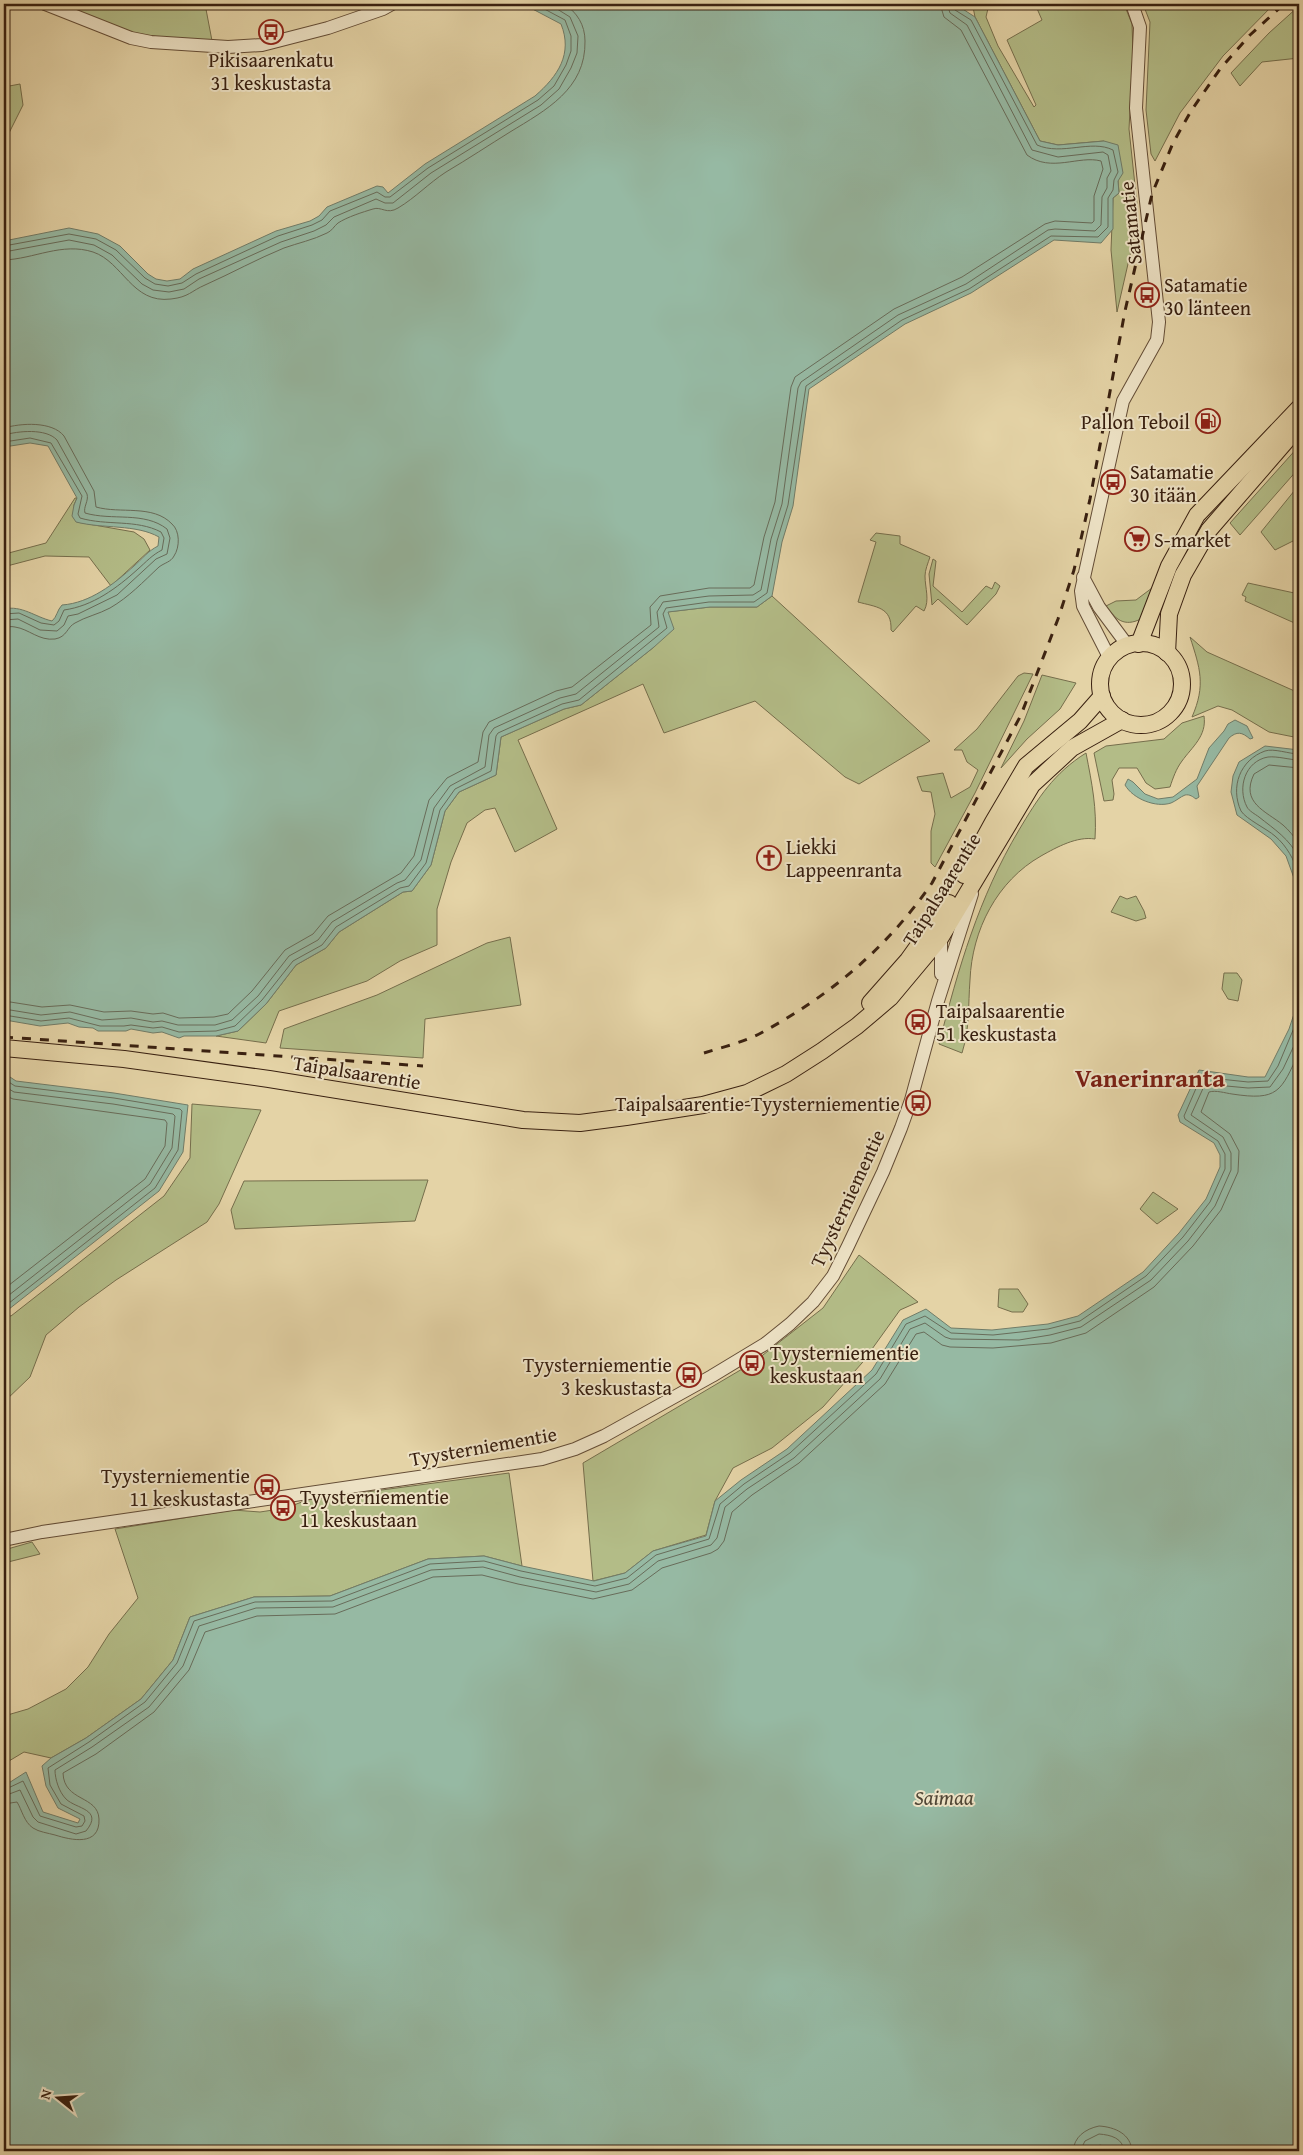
<svg xmlns="http://www.w3.org/2000/svg" width="1303" height="2155" viewBox="0 0 1303 2155" font-family="'Gentium Book Plus',serif">
	<style>
		.green { fill: #b3bc87; stroke: #766e4c }
		.water { fill: #96b9a3; stroke: #717c68 }
		.lines { fill: none; stroke-linecap: round; stroke-linejoin: round }
		.shore { stroke: #686c5a; stroke-width: 1 }
		.minor-casing { stroke: #644d36; stroke-width: 14 }
		.major-casing { stroke: #392010; stroke-width: 18 }
		.minor { stroke: #ede2c5; stroke-width: 12 }
		.major { stroke: #e4d3a6; stroke-width: 16 }
		.rail { stroke: #392010; stroke-width: 3; stroke-dasharray: 9 9; stroke-linecap: butt }
		.labels { text-anchor: middle; dominant-baseline: central; stroke-width: 4; stroke-linejoin: round; paint-order: stroke }
		.poi-label { font-size: 20px; fill: #392010; stroke: #ede2c5; text-anchor: start }
		.street-label { font-size: 20px; fill: #392010; stroke: #ede2c5 }
		.water-label { font-size: 21px; font-style: italic; fill: #504635; stroke: #ede2c5 }
		.district-label { font-size: 25px; font-weight: bold; fill: #7a1f14; stroke: #ede2c5 }
	</style>
	<rect width="100%" height="100%" fill="#e4d3a6"/>
	<filter id="stains"><feTurbulence type="fractalNoise" baseFrequency=".004" numOctaves="4"/><feColorMatrix values="0 0 0 0 .2 0 0 0 0 .09 0 0 0 0 .02 0 0 0 .5 -.17"/></filter>
	<radialGradient id="worn" r=".72"><stop offset=".6" stop-color="#630" stop-opacity="0"/><stop offset="1" stop-color="#630" stop-opacity=".3"/></radialGradient>
	<g class="green">
		<polygon points="46,4 205,4 213,46 151,42"/>
		<polygon points="976,4 989,4 986,17 998,46 1034,107 1036,105 1007,40 1042,20 1035,4 1124,4 1132,24 1133,52 1129,129 1137,204 1133,242 1117,312 1111,250 1113,198 1119,193 1118,181 1104,141 1058,145 1040,141 975,17 973,7"/>
		<polygon points="1143,4 1274,4 1223,56 1180,113 1155,161 1151,154 1146,110 1150,22"/>
		<polygon points="1299,6 1299,58 1262,62 1240,86 1231,73 1269,33"/>
		<polygon points="20,84 23,105 4,143 4,87"/>
		<polygon points="1299,446 1299,468 1240,535 1230,523"/>
		<polygon points="1299,485 1299,538 1275,550 1261,532"/>
		<polygon points="75,498 77,498 74,505 77,522 134,532 144,539 150,550 111,586 89,557 45,556 7,566 5,554 46,543"/>
		<path d="M876,533L900,536V544L930,557C928,563 925,570 925,576C925,588 930,600 924,611L916,606L893,632L891,630C892,607 876,607 858,602L876,542L870,540Z"/>
		<polygon points="933,559 936,561 933,586 962,612 986,586 992,589 995,582 1000,586 996,594 967,625 938,599 932,605 929,574"/>
		<polygon points="1248,583 1299,594 1299,625 1245,601 1246,597 1242,595"/>
		<path d="M1152,588L1141,619C1124,627 1116,620 1106,606L1116,601L1136,600Z"/>
		<polygon points="772,596 930,741 859,784 845,777 755,701 664,733 643,684 518,740 557,829 515,852 495,808 485,810 467,823 451,862 437,909 437,945 400,961 367,981 279,1011 266,1043 216,1036 238,1031 266,1004 296,965 326,948 339,932 403,892 412,891 431,865 445,811 459,792 496,775 501,737 564,709 581,705 654,647 667,612 710,607 757,607"/>
		<path d="M1190,637L1207,652L1299,693V738L1269,732L1232,710L1218,706L1192,717C1206,685 1200,668 1190,637Z"/>
		<polygon points="1024,673 1033,674 975,793 935,867 931,863 931,831 935,814 931,792 922,791 917,777 943,773 951,798 970,787 978,770 967,762 962,750 954,750 977,729 1018,676"/>
		<polygon points="1042,675 1076,683 1060,709 1027,739 1001,768 1024,721"/>
		<path d="M1204,716C1207,736 1192,747 1182,761C1176,769 1173,778 1170,787L1155,789L1146,783L1137,768H1119L1112,780L1114,794L1113,800L1104,801L1094,753L1106,746L1164,739L1182,723Z"/>
		<path d="M1086,753C1092,784 1097,808 1095,839C1077,836 1057,847 1041,856C997,881 972,930 970,980C968,1005 970,1028 962,1053L939,1044C958,969 979,897 1019,830C1038,798 1054,773 1086,753Z"/>
		<polygon points="1120,896 1127,899 1136,896 1144,911 1146,918 1136,921 1111,912"/>
		<polygon points="510,937 521,1005 425,1019 423,1058 280,1048 284,1029 377,995 487,943"/>
		<polygon points="1224,973 1237,973 1242,980 1238,1001 1228,999 1222,989"/>
		<polygon points="192,1104 261,1110 219,1204 207,1222 116,1280 79,1307 46,1335 30,1377 4,1402 4,1315 11,1316 164,1196 190,1158"/>
		<polygon points="428,1180 415,1221 235,1229 231,1210 244,1181"/>
		<polygon points="1153,1192 1178,1209 1157,1224 1140,1209"/>
		<polygon points="859,1255 918,1302 900,1310 862,1363 823,1407 772,1448 733,1468 715,1501 706,1535 653,1551 625,1573 593,1581 583,1463 754,1362 823,1308"/>
		<polygon points="999,1289 1018,1289 1028,1304 1023,1312 1012,1312 998,1307"/>
		<polygon points="509,1473 522,1566 484,1556 428,1559 330,1596 254,1597 190,1617 173,1660 141,1699 86,1738 51,1758 24,1752 4,1764 4,1716 28,1709 66,1689 88,1667 109,1634 138,1598 115,1529 233,1510 260,1512 286,1508 307,1500"/>
		<polygon points="32,1542 40,1554 4,1563 4,1550"/>
	</g>
	<g class="water">
		<path d="M523,4H855L856,7L859,4H955L975,17L1040,141L1058,145L1104,141L1118,145L1123,173L1118,181L1119,193L1113,198V229L1101,243L1054,240L971,293L905,324L809,389L793,506L782,542L772,596L757,607H710L668,612L674,629L654,647L581,705L564,709L501,737L496,775L459,792L445,811L431,865L412,891L403,892L339,932L326,948L296,965L266,1004L238,1031L216,1036H184L179,1038L162,1032L153,1033L131,1029L126,1031H98L93,1028L79,1027L68,1023L40,1026L5,1020L4,609C22,605 35,617 52,621C57,617 57,610 62,605C90,603 114,584 134,566C142,559 148,551 158,546L159,537C136,524 103,529 76,522L72,516L74,505L77,498L48,446L30,443L4,447V241L69,228L98,234L120,246L148,274L156,279L167,281L180,279L193,269L276,231L310,221L319,216L327,207L377,186L383,187L388,193L425,164L535,96C558,76 573,54 561,24Z"/>
		<path d="M1235,720L1247,726L1253,738L1250,739C1242,732 1237,731 1229,738L1197,786L1199,797L1196,799C1193,797 1190,794 1185,795C1180,797 1176,801 1171,803C1156,808 1133,799 1125,785L1128,779L1133,782L1145,794L1158,799L1173,797L1197,779L1209,748L1224,731L1228,724Z"/>
		<polygon points="1265,746 1299,750 1299,892 1286,856 1271,839 1237,815 1231,792 1233,776 1239,762"/>
		<polygon points="1299,999 1299,2151 1120,2151 1100,2145 1088,2151 4,2151 4,1786 26,1772 43,1812 78,1823 80,1819 58,1808 46,1786 42,1766 51,1758 86,1738 141,1699 173,1660 190,1617 254,1597 330,1596 428,1559 484,1556 522,1566 594,1581 625,1573 653,1551 706,1536 715,1501 741,1480 787,1449 872,1370 903,1320 926,1309 951,1328 992,1330 1048,1324 1078,1316 1143,1272 1179,1233 1206,1199 1220,1167 1220,1155 1214,1143 1180,1122 1178,1115 1199,1070 1248,1077 1265,1077 1289,1029"/>
		<polygon points="4,1073 16,1081 114,1093 188,1105 183,1152 159,1191 4,1313"/>
	</g>
	<g class="lines">
		<g class="shore">
			<polyline points="4,246 69,234 96,239 116,250 145,278 155,284 168,286 182,283 196,274 278,236 312,225 322,220 330,211 377,192 385,197 390,197 428,168 538,100 554,86 566,65 571,51 571,36 565,20 535,4"/>
			<polyline points="4,252 69,240 94,245 112,255 142,284 153,290 169,292 184,289 199,279 281,242 314,231 326,225 334,217 376,199 385,203 393,203 431,173 541,105 559,89 571,68 577,53 578,36 570,17 549,4"/>
			<path d="M4,260C34,259 62,242 93,252C123,262 132,304 171,299C189,297 191,291 205,285C232,273 257,259 284,248C298,243 313,240 327,233C332,231 334,226 338,223C347,217 363,212 373,209C381,206 387,215 398,208C415,198 429,183 446,172C468,159 489,145 510,132C546,110 586,89 585,41C585,25 577,12 564,4"/>
			<path d="M4,428C21,423 52,421 64,436L94,491L96,507C120,514 153,504 172,524C180,531 180,547 174,556C171,562 164,563 159,567C143,582 129,597 110,608C99,614 85,617 75,623C67,627 67,637 55,639C39,641 29,629 15,627C11,626 7,627 4,628"/>
			<path d="M4,435C18,431 46,428 57,440L87,494C89,501 83,507 85,513C112,521 144,511 167,529L170,538L167,554L156,559L117,595L78,614L68,616L64,625L57,631L40,630L18,619L4,620"/>
			<path d="M4,442L30,438L51,443L82,496L78,514L80,518C107,526 136,519 161,532L164,538L162,550C152,555 146,562 138,569C117,588 93,606 64,610L59,621L54,625L41,623L19,613L4,614"/>
			<path d="M1299,754C1289,754 1274,748 1265,751C1240,760 1230,787 1241,811C1246,819 1267,829 1275,836C1287,846 1294,860 1299,874"/>
			<path d="M1299,760C1290,760 1278,756 1268,757C1245,761 1237,788 1247,807C1249,811 1255,814 1259,817C1274,829 1290,839 1299,858"/>
			<path d="M1299,768L1269,765L1254,774C1240,803 1266,811 1283,825C1289,830 1294,837 1299,843"/>
			<path d="M4,1001L42,1007L70,1005L104,1012L131,1011L153,1014L163,1013L179,1018L214,1017L228,1014L252,991L285,950L313,934L328,916L401,873L414,856L429,800L447,778L478,762L483,732L489,722L556,691L572,687L651,625L650,607L660,596L709,588H750L754,585L764,537L775,502L791,387L795,377L894,309L962,277L1045,224L1055,221L1092,223L1094,221V196L1103,169L1101,161C1079,155 1051,173 1027,155L961,30L944,17L940,4"/>
			<polyline points="4,1009 41,1015 70,1012 102,1020 131,1018 153,1022 162,1021 178,1025 215,1025 232,1020 258,996 289,956 318,940 332,922 397,883 405,880 421,860 434,808 450,786 485,767 489,735 494,728 560,698 576,694 659,627 657,612 663,602 709,596 753,595 761,590 771,539 782,504 798,388 801,382 898,315 966,284 1048,230 1055,229 1095,231 1101,225 1102,197 1107,188 1107,178 1111,171 1108,155 1103,152 1058,157 1032,150 967,25 950,13 947,4"/>
			<path d="M4,1015L41,1021L69,1018L100,1026H124L131,1025L153,1028L162,1027L179,1032L216,1031L235,1026L262,1000L293,961L322,945L336,927L400,888L409,886L426,863L440,810L455,789L491,771L496,736L498,733L562,704L579,700L667,628L663,614L666,608L709,602H754L767,593L777,541L788,505L806,386L902,320L969,289L1051,236L1098,237L1108,227V198L1113,190L1114,180L1118,172L1113,150C1091,139 1062,156 1037,145L971,20L955,10L954,4"/>
			<polyline points="4,1079 15,1086 114,1098 180,1109 182,1111 178,1150 155,1188 4,1307"/>
			<polyline points="4,1086 14,1092 113,1104 173,1114 175,1116 172,1148 150,1184 4,1299"/>
			<polyline points="4,1095 13,1099 165,1120 167,1123 165,1146 145,1179 4,1289"/>
			<polyline points="4,1790 23,1781 40,1816 76,1827 82,1826 85,1821 84,1816 61,1804 50,1785 48,1768 89,1742 145,1702 177,1663 194,1621 255,1602 332,1601 430,1564 484,1561 521,1571 595,1586 627,1578 656,1555 709,1539 720,1504 744,1484 790,1453 876,1374 906,1324 925,1316 951,1333 993,1335 1048,1329 1080,1321 1146,1276 1183,1237 1210,1202 1225,1169 1225,1154 1218,1141 1185,1119 1184,1116 1201,1077 1248,1082 1268,1081 1278,1066 1299,1016"/>
			<path d="M4,1796L20,1790L33,1817L38,1822L76,1834L86,1831C104,1809 76,1809 66,1799C59,1792 55,1779 55,1770L92,1747L149,1707L183,1666L199,1626L256,1608L333,1607L431,1570L483,1567L520,1577L596,1592L629,1584L658,1561L711,1545L717,1538L725,1507L747,1489L794,1458L880,1379L910,1329L925,1323L945,1337L951,1339L1019,1340L1050,1335L1081,1327L1151,1280L1188,1241L1215,1206L1231,1170V1153L1223,1137L1191,1115L1205,1084L1248,1088L1270,1087L1283,1069L1299,1035"/>
			<path d="M4,1804L17,1802C22,1810 24,1822 33,1828C39,1832 48,1833 55,1835C71,1840 100,1847 99,1819C98,1795 64,1802 63,1773L96,1754L154,1712L189,1670L205,1632L257,1616L335,1614L433,1577L482,1575L518,1584L593,1599L632,1590L662,1568L711,1553L718,1549L724,1541L732,1512L752,1495L799,1463L885,1384L916,1334L924,1332L942,1345L950,1347L993,1348L1051,1343L1086,1333L1154,1287L1193,1246L1221,1210L1238,1172L1239,1151L1230,1134L1201,1112L1209,1092C1216,1090 1225,1093 1232,1094C1278,1101 1281,1092 1299,1052"/>
			<path d="M1073,2151C1074,2137 1085,2129 1099,2126C1115,2127 1131,2134 1132,2151"/>
			<path d="M1080,2151L1085,2141L1099,2134C1111,2135 1123,2138 1124,2151"/>
		</g>
		<defs>
			<g id="minor">
				<polyline points="4,4 5,4"/>
				<polyline points="45,4 131,38 151,42 228,47 262,45 328,28 383,9 392,4"/>
				<polyline points="1083,577 1099,607 1128,646"/>
				<polyline points="1110,659 1083,606 1081,591 1123,401 1157,340 1159,322 1136,108 1140,27 1132,4"/>
				<polyline points="941,974 941,932"/>
				<polyline points="4,1540 42,1532 542,1459 575,1449 604,1436 712,1376 765,1344 790,1324 813,1302 833,1276 848,1246 883,1172 901,1128 911,1100 938,1001 972,894"/>
			</g>
			<g id="major">
				<circle cx="1141" cy="684" r="41"/>
				<polyline points="1139,644 1169,566 1197,515 1299,408"/>
				<polyline points="1167,653 1169,614 1183,575 1209,530 1299,426"/>
				<polyline points="964,875 993,822 1026,766 1080,721 1102,696"/>
				<polyline points="870,1003 908,960 949,903"/>
				<polyline points="4,1048 124,1059 269,1079 523,1120 580,1123 626,1117 703,1105 747,1093 786,1074 822,1051 857,1026 890,998 941,937 1032,785 1072,748 1122,720"/>
			</g>
		</defs>
		<use href="#minor" class="minor-casing"/>
		<use href="#major" class="major-casing"/>
		<use href="#minor" class="minor"/>
		<use href="#major" class="major"/>
		<g class="rail">
			<polyline points="4,1037 423,1066"/>
			<path d="M704,1053C723,1047 744,1042 761,1033C831,995 887,948 932,883L1021,715L1058,619L1074,570L1090,499L1125,311L1152,194L1173,143L1191,111L1220,69L1250,35L1284,4"/>
		</g>
	</g>
	<defs>
		<symbol id="bus-ring" viewBox="-11 -11 22 22"><circle r="9.5" fill="#ede2c5" stroke="#8f2418" stroke-width="1.5"/><path d="M-5-6H5V4H4V6H2V4H-2V6H-4V4H-5ZM-3.5-4V0h7V-4ZM-3.5 1.2v1.5H-2V1.2ZM2 1.2v1.5H3.5V1.2Z" fill="#8f2418"/></symbol>
		<symbol id="fuel-ring" viewBox="-11 -11 22 22"><circle r="9.5" fill="#ede2c5" stroke="#8f2418" stroke-width="1.5"/><path d="M-5.5-6h7V0h2V4h1.3V-2.5L3-4.5l.8-.8L6-3V5H2.5V1h-1V6h-7ZM-4.2-4.7v3.2H.2V-4.7Z" fill="#8f2418"/></symbol>
		<symbol id="supermarket-ring" viewBox="-11 -11 22 22"><circle r="9.5" fill="#ede2c5" stroke="#8f2418" stroke-width="1.5"/><path d="M-6-5.5h2.5l.6 2H6L4.5 2H-2.5L-4.4-4H-6ZM-1.5 3.2a1.3 1.3 0 1 0 .1 0ZM3 3.2a1.3 1.3 0 1 0 .1 0Z" fill="#8f2418"/></symbol>
		<symbol id="church-ring" viewBox="-11 -11 22 22"><circle r="9.5" fill="#ede2c5" stroke="#8f2418" stroke-width="1.5"/><path d="M-1.2-6h2.4v3.5h3.3v2.4h-3.3V6h-2.4V-.1h-3.3v-2.4h3.3Z" fill="#8f2418"/></symbol>
	</defs>
	<g fill-rule="evenodd">
		<use href="#bus-ring" x="257" y="18" width="28" height="28"/>
		<use href="#bus-ring" x="1133" y="281" width="28" height="28"/>
		<use href="#fuel-ring" x="1194" y="407" width="28" height="28"/>
		<use href="#bus-ring" x="1099" y="468" width="28" height="28"/>
		<use href="#supermarket-ring" x="1123" y="525" width="28" height="28"/>
		<use href="#church-ring" x="755" y="844" width="28" height="28"/>
		<use href="#bus-ring" x="904" y="1008" width="28" height="28"/>
		<use href="#bus-ring" x="904" y="1089" width="28" height="28"/>
		<use href="#bus-ring" x="738" y="1349" width="28" height="28"/>
		<use href="#bus-ring" x="675" y="1361" width="28" height="28"/>
		<use href="#bus-ring" x="253" y="1473" width="28" height="28"/>
		<use href="#bus-ring" x="269" y="1494" width="28" height="28"/>
	</g>
	<g class="labels">
		<g class="poi-label">
			<text x="271" y="59" text-anchor="middle">Pikisaarenkatu<tspan x="271" dy="23">31 keskustasta</tspan></text>
			<text x="1164" y="284">Satamatie<tspan x="1164" dy="23">30 länteen</tspan></text>
			<text x="1190" y="421" text-anchor="end">Pallon Teboil</text>
			<text x="1130" y="471">Satamatie<tspan x="1130" dy="23">30 itään</tspan></text>
			<text x="1154" y="539">S-market</text>
			<text x="786" y="846">Liekki<tspan x="786" dy="23">Lappeenranta</tspan></text>
			<text x="936" y="1010">Taipalsaarentie<tspan x="936" dy="23">51 keskustasta</tspan></text>
			<text x="900" y="1103" text-anchor="end">Taipalsaarentie-Tyysterniementie</text>
			<text x="770" y="1352">Tyysterniementie<tspan x="770" dy="23">keskustaan</tspan></text>
			<text x="672" y="1364" text-anchor="end">Tyysterniementie<tspan x="672" dy="23">3 keskustasta</tspan></text>
			<text x="250" y="1475" text-anchor="end">Tyysterniementie<tspan x="250" dy="23">11 keskustasta</tspan></text>
			<text x="300" y="1496">Tyysterniementie<tspan x="300" dy="23">11 keskustaan</tspan></text>
		</g>
		<g class="street-label">
			<text transform="translate(1130 223) rotate(-96)">Satamatie</text>
			<text transform="translate(941 889) rotate(-58)">Taipalsaarentie</text>
			<text transform="translate(357 1072) rotate(9)">Taipalsaarentie</text>
			<text transform="translate(847 1198) rotate(-65)">Tyysterniementie</text>
			<text transform="translate(483 1446) rotate(-10)">Tyysterniementie</text>
		</g>
		<g class="water-label">
			<text x="944" y="1797">Saimaa</text>
		</g>
		<g class="district-label">
			<text x="1150" y="1078">Vanerinranta</text>
		</g>
	</g>
	<rect width="1303" height="2155" fill="none" stroke="#e4d3a6" stroke-width="20"/>
	<rect x="5" y="5" width="1293" height="2145" fill="none" stroke="#392010" stroke-width="2.5"/>
	<rect x="10" y="10" width="1283" height="2135" fill="none" stroke="#392010"/>
	<g transform="translate(58 2098) rotate(287)" stroke="#ede2c5" stroke-width="4" paint-order="stroke">
	<path d="M0-4L9 19L0 12L-9 19Z" fill="#392010"/>
	<text y="-8" font-size="14" font-weight="bold" text-anchor="middle" fill="#392010">N</text>
	</g>
	<rect width="100%" height="100%" filter="url(#stains)"/>
	<rect width="100%" height="100%" fill="url(#worn)"/>
</svg>
